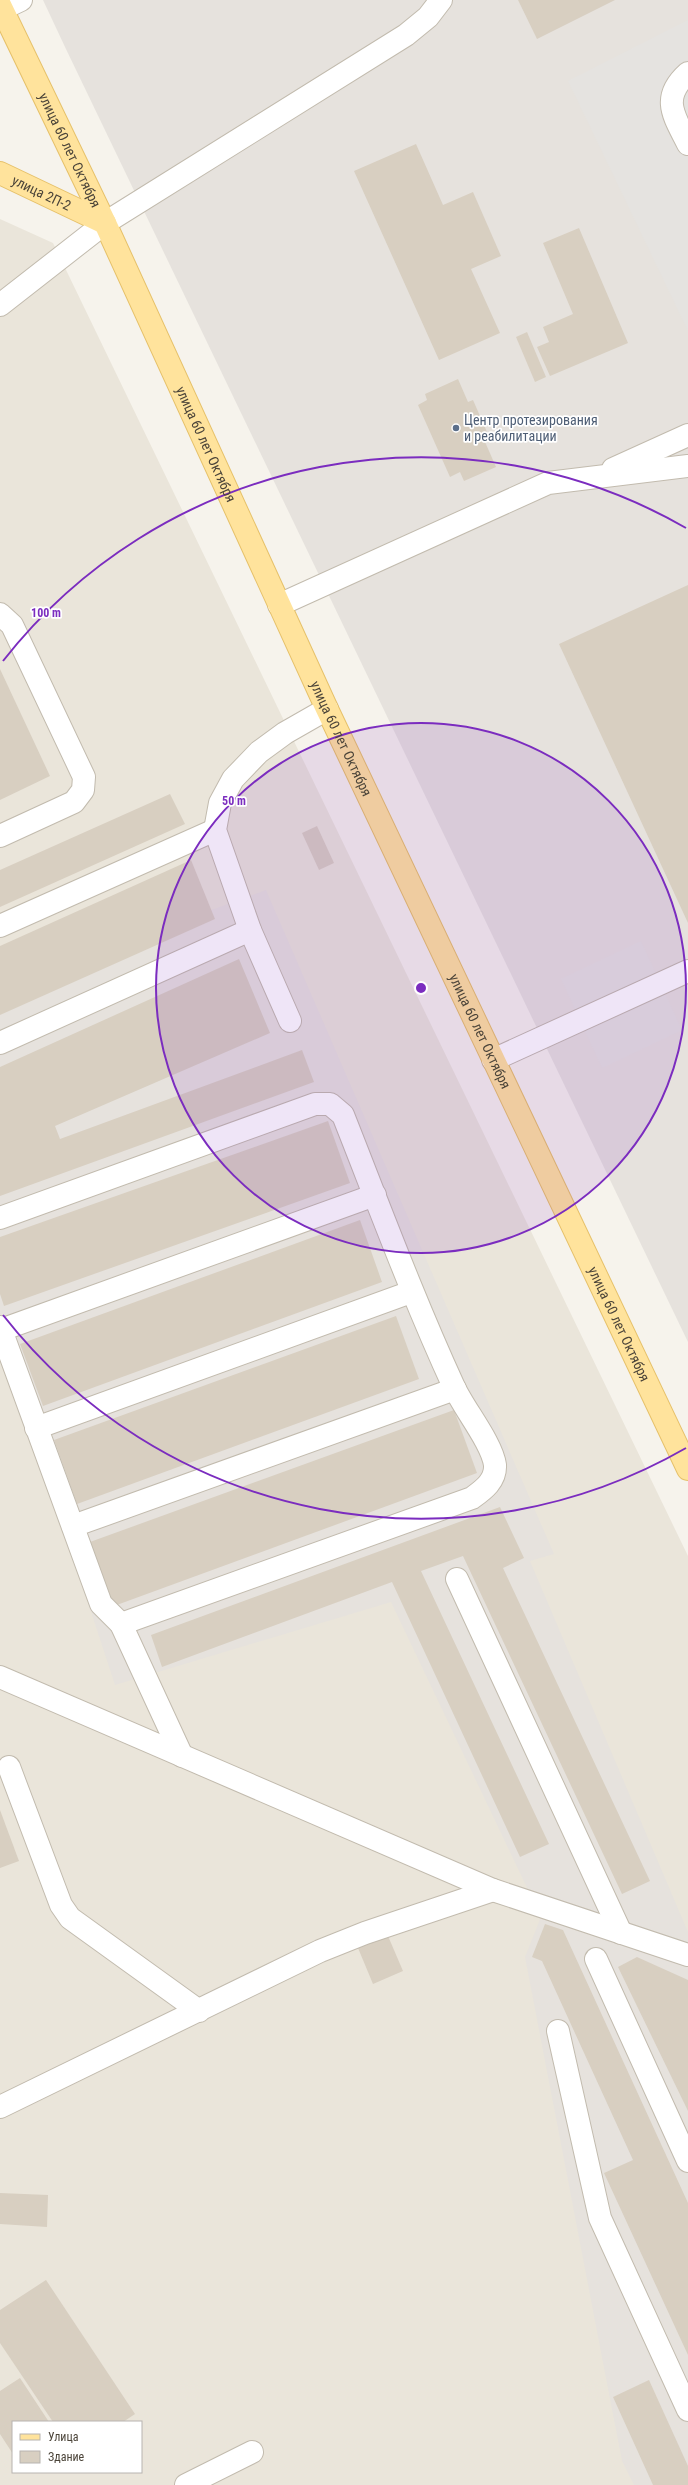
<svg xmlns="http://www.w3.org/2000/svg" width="688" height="2485" viewBox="0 0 688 2485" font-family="'Roboto Condensed',sans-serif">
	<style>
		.residential { fill: #eae5da; fill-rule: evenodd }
		.industrial { fill: #e6e2dd }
		.parking { fill: #e5e3e0 }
		.building { fill: #d8cfc1 }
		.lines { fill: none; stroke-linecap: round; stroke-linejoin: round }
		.minor-casing { stroke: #c2bbae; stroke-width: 24 }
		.major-casing { stroke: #e6c16a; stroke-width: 24 }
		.minor { stroke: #fff; stroke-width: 22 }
		.major { stroke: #ffe39c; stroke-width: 22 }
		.ring { fill: none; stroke: #7b2cbf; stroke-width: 2 }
		.service-dot { fill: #5c6f8a; stroke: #fff; stroke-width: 1.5 }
		.labels { text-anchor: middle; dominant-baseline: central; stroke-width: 3.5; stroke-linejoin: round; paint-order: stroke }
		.street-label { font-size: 14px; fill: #4b4439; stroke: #fff }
		.service-label { font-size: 14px; fill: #4e5e75; stroke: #fff; text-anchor: start }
		.centre { fill: #7b2cbf; stroke: #fff; stroke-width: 2 }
		.ring-label { font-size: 12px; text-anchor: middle; font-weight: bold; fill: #7b2cbf; stroke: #fff; stroke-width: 3.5; stroke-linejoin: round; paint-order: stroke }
	</style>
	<rect width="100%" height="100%" fill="#f6f3ec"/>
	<path class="residential" d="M0,219L53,243L688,1556V2485H0ZM13,2422H141V2472H13Z"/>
	<g class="industrial">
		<polygon points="43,0 688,0 688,1342 65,47"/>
		<polygon points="266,890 554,1554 530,1561 688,1932 688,2485 634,2485 622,2461 525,1957 541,1917 391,1602 115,1685 0,1334 0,987"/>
	</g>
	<g class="parking">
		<polygon points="688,20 688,331 568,81"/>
		<polygon points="641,941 682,1030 602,1068 561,979"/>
	</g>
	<g class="building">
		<polygon points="518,0 615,0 537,39"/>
		<polygon points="416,144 443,205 473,192 501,256 471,269 500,333 439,360 354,171"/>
		<polygon points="579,228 628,343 550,376 537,347 549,342 543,327 573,314 543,243"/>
		<polygon points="527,332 546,377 535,382 516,337"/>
		<polygon points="458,379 468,402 473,400 487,432 482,435 496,467 464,481 460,472 450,477 418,405 427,400 425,394"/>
		<polygon points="688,585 688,923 559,644"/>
		<polygon points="0,669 50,776 0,800"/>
		<polygon points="170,794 185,824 0,907 0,870"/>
		<polygon points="317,826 334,863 319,870 302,833"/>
		<polygon points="191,860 215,919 0,1015 0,946"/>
		<polygon points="239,959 270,1033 55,1126 60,1139 302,1050 314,1082 0,1196 0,1067"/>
		<polygon points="328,1121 350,1183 4,1306 0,1294 0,1237"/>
		<polygon points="360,1220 382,1282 43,1406 20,1344"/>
		<polygon points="396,1316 419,1379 77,1504 54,1440"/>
		<polygon points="454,1410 477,1473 114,1606 90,1542"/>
		<polygon points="500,1507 524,1558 503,1568 650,1881 622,1894 463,1556 421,1571 549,1844 520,1857 392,1582 162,1667 151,1635"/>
		<polygon points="0,1810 19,1861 0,1868"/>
		<polygon points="545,1924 563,1930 688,2203 688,2355 604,2173 633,2160 542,1961 532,1957"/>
		<polygon points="388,1936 403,1971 373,1984 358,1948"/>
		<polygon points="637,1957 688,1980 688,2111 618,1967"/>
		<polygon points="0,2193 48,2195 47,2227 0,2224"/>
		<polygon points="46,2280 135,2414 123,2422 53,2422 0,2343 0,2310"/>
		<polygon points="20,2378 49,2422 13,2422 13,2454 0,2434 0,2391"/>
		<polygon points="649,2380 688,2466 688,2485 653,2485 613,2397"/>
	</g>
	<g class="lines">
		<defs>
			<g id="minor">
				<polyline points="2,9 21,0"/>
				<path d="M688,73C660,98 674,116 688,144"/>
				<polyline points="0,305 105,223 406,35 428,17 441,0"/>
				<polyline points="613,469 688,435"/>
				<polyline points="279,605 548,483 688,466"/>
				<polyline points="0,614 12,625 84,777 83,790 74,802 0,836"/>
				<polyline points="0,926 215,830"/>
				<polyline points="290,1021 250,930 215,830 220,803 233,779 259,752 285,733 327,709"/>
				<polyline points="0,1043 250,930"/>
				<polyline points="493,1060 688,971"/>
				<path d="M0,1218L315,1104H330L343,1115C379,1206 413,1298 454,1387C464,1409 492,1443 495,1465C496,1481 483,1490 472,1498L121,1624"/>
				<polyline points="0,1327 101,1604 121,1624 182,1756"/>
				<polyline points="1,1330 375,1195"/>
				<polyline points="36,1428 411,1292"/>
				<polyline points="73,1526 455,1389"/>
				<polyline points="457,1579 621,1933"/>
				<polyline points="0,1677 493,1890 688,1955"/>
				<polyline points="9,1767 61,1905 70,1918 199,2011"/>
				<polyline points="596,1959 688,2161"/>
				<polyline points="558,2031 600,2218 688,2410"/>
				<polyline points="0,2107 320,1951 365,1933 493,1890"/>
				<polyline points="186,2485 252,2452"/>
			</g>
			<g id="major">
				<path id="s1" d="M0,5L105,223L327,709L688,1469"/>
				<path id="s2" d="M0,173L105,223"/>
			</g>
		</defs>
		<use href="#minor" class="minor-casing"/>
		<use href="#major" class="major-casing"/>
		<use href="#minor" class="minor"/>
		<use href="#major" class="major"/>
	</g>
	<circle cx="421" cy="988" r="265" fill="#7b2cbf" fill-opacity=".12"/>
	<g class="ring">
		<circle cx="421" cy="988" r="265"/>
		<path d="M686 1448A531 531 0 0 1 3 1315M3 661A531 531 0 0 1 686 528"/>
	</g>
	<circle class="service-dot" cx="456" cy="428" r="4"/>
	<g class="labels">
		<g class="street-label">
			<text stroke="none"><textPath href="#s1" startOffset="161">улица 60 лет Октября</textPath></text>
			<text stroke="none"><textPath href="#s2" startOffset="46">улица 2П-2</textPath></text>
			<text stroke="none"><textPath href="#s1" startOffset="485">улица 60 лет Октября</textPath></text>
			<text stroke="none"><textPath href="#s1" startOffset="809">улица 60 лет Октября</textPath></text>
			<text stroke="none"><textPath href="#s1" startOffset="1133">улица 60 лет Октября</textPath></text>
			<text stroke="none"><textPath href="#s1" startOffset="1457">улица 60 лет Октября</textPath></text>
		</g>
		<g class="service-label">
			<text x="464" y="420">Центр протезирования<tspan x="464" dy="16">и реабилитации</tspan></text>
		</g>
	</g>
	<circle cx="421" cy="988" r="6" class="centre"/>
	<g class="ring-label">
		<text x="46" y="617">100 m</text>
		<text x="234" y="805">50 m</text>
	</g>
	<rect x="12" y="2421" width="130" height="52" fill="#ffffff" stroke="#b7b4b0"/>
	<rect x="20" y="2434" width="20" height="6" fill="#ffe39c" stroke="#b7b4b0"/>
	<text x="48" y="2441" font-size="12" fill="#4b4439">Улица</text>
	<rect x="20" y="2451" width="20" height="12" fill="#d8cfc1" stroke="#b7b4b0"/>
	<text x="48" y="2461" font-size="12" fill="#4b4439">Здание</text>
</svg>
